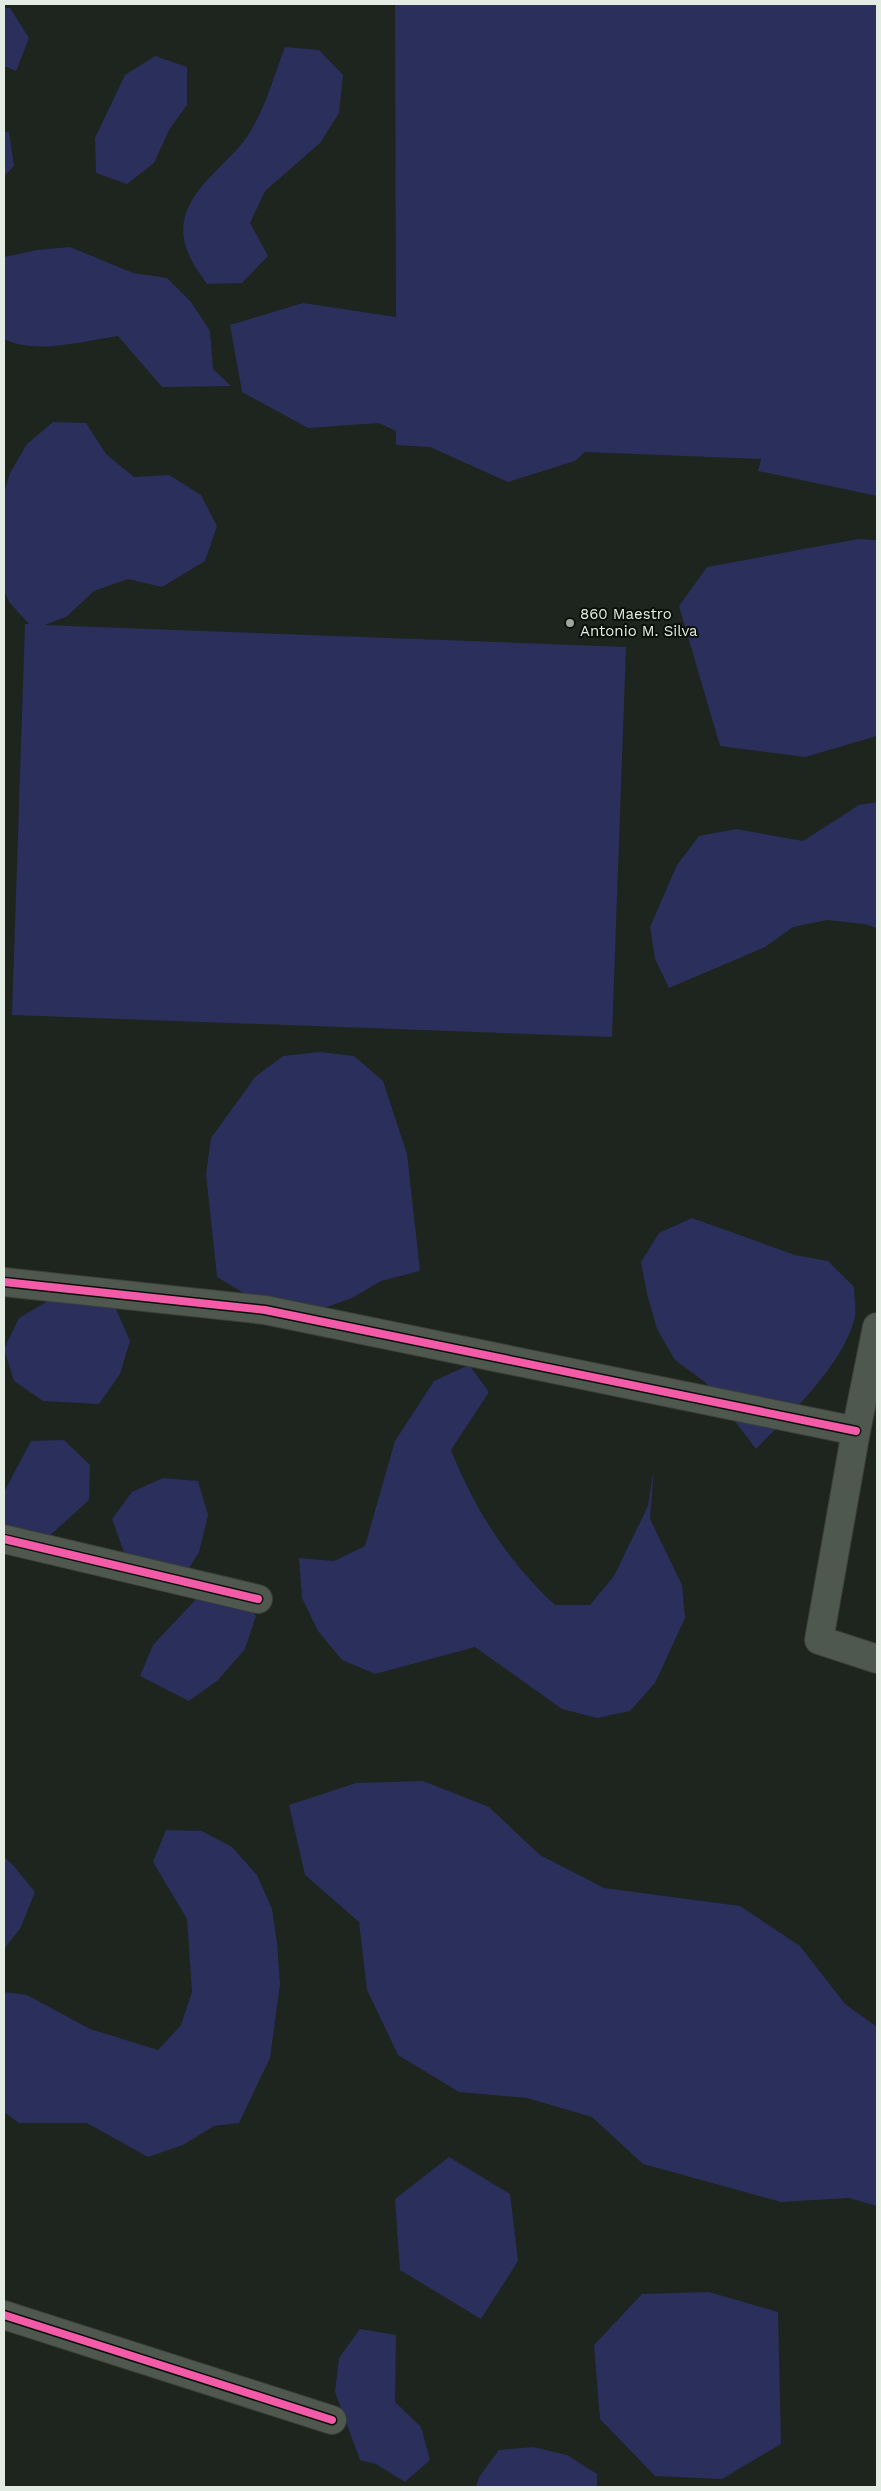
<svg xmlns="http://www.w3.org/2000/svg" width="881" height="2491" viewBox="0 0 881 2491" font-family="'Work Sans',sans-serif">
	<style>
		.green { fill: #2b2f5b }
		.lines { fill: none; stroke-linecap: round; stroke-linejoin: round }
		.minor-casing { stroke: #3a3f3a; stroke-width: 30 }
		.minor { stroke: #4f584e; stroke-width: 28 }
		.cycleway-casing { stroke: #090f09; stroke-width: 11 }
		.cycleway { stroke: #f35aa7; stroke-width: 8 }
		.poi-dot { fill: #9ea69d; stroke: #090f09; stroke-width: 2 }
		.labels { text-anchor: middle; dominant-baseline: central; stroke-width: 4; stroke-linejoin: round; paint-order: stroke }
		.poi-label { font-size: 15px; fill: #e3ece2; stroke: #090f09; text-anchor: start }
	</style>
	<rect width="100%" height="100%" fill="#1e241e"/>
	<g class="green">
		<polygon points="395,4 877,4 877,496 758,471 761,459 585,452 575,461 508,482 430,447 396,445 396,431 379,423 308,428 242,392 230,325 303,303 396,317"/>
		<polygon points="4,8 10,8 29,38 16,71 4,66"/>
		<path d="M285,47L319,50L343,75L339,113L320,143L265,191L250,223L268,256L242,283L207,284C201,275 193,265 189,255C166,204 217,175 244,141C264,114 273,78 285,47Z"/>
		<polygon points="155,56 187,67 187,105 169,130 154,163 127,184 96,173 95,138 125,75"/>
		<polygon points="4,132 9,132 14,166 4,176"/>
		<path d="M70,247L133,273L167,278L191,302L210,331L213,369L231,386L162,387L118,336C83,341 36,355 4,339V257L37,250Z"/>
		<polygon points="53,422 86,423 106,454 134,477 169,475 201,495 217,526 205,561 162,587 128,579 94,591 66,617 44,625 626,647 612,1037 12,1015 25,624 29,624 9,602 4,590 4,493 10,473 27,444"/>
		<polygon points="858,539 877,540 877,736 805,757 720,746 679,606 707,567"/>
		<polygon points="877,802 877,928 864,924 827,920 793,927 765,947 669,988 655,959 650,927 677,865 699,836 736,829 803,841 859,805"/>
		<polygon points="320,1052 354,1056 383,1081 407,1154 420,1271 381,1281 352,1298 318,1310 247,1295 217,1277 206,1174 211,1138 255,1077 283,1056"/>
		<path d="M692,1218L795,1255L828,1261L854,1287C854,1297 857,1312 854,1321C840,1368 790,1414 756,1449L705,1382L675,1360L657,1329L647,1294L641,1262L659,1233Z"/>
		<polygon points="82,1296 116,1309 130,1341 120,1374 99,1404 43,1401 14,1381 4,1349 19,1318 48,1301"/>
		<path d="M469,1365L489,1392L451,1450C474,1508 508,1562 555,1605H590L614,1576L648,1506L654,1468L650,1519L682,1585L685,1618L655,1683L630,1711L597,1718L562,1709L475,1647L375,1674L342,1660L318,1631L302,1598L299,1558L334,1561L365,1546L395,1441L434,1381Z"/>
		<polygon points="64,1440 90,1465 89,1500 36,1548 4,1549 4,1492 31,1441"/>
		<polygon points="163,1478 198,1481 208,1515 199,1552 179,1584 125,1555 112,1519 132,1492"/>
		<polygon points="232,1589 256,1616 245,1649 218,1680 189,1701 140,1676 153,1645 200,1595"/>
		<polygon points="423,1781 489,1807 540,1855 604,1888 740,1906 800,1946 845,2004 877,2027 877,2206 849,2198 781,2202 643,2164 592,2117 527,2098 459,2092 398,2055 367,1990 359,1922 305,1875 289,1805 356,1783"/>
		<polygon points="166,1830 202,1831 232,1847 257,1875 272,1909 277,1943 280,1984 270,2058 239,2123 214,2126 183,2145 148,2157 87,2123 19,2123 4,2112 4,1992 27,1995 90,2029 158,2050 181,2025 192,1992 187,1919 153,1862"/>
		<polygon points="4,1857 13,1865 35,1892 20,1929 4,1949"/>
		<polygon points="449,2157 510,2194 518,2261 481,2319 400,2270 395,2199"/>
		<polygon points="709,2292 778,2312 781,2444 722,2479 655,2476 600,2419 594,2345 642,2294"/>
		<polygon points="360,2329 396,2335 395,2402 421,2427 430,2460 405,2482 376,2464 360,2460 335,2392 339,2358"/>
		<polygon points="533,2447 567,2455 597,2474 597,2487 476,2487 479,2477 499,2450"/>
	</g>
	<g class="lines">
		<defs>
			<g id="minor">
				<polyline points="4,1282 265,1310 856,1431"/>
				<polyline points="877,1327 856,1431 819,1640 877,1659"/>
				<polyline points="4,1539 258,1599"/>
				<polyline points="4,2315 332,2420"/>
			</g>
		</defs>
		<use href="#minor" class="minor-casing"/>
		<use href="#minor" class="minor"/>
		<defs>
			<g id="cycleway">
				<polyline points="4,1282 265,1310 856,1431"/>
				<polyline points="4,1539 258,1599"/>
				<polyline points="4,2315 332,2420"/>
			</g>
		</defs>
		<use href="#cycleway" class="cycleway-casing"/>
		<use href="#cycleway" class="cycleway"/>
	</g>
	<circle class="poi-dot" cx="570" cy="623" r="5"/>
	<g class="labels">
		<g class="poi-label">
			<text x="580" y="614">860 Maestro<tspan x="580" dy="17">Antonio M. Silva</tspan></text>
		</g>
	</g>
	<rect width="881" height="2491" fill="none" stroke="#e3ece2" stroke-width="10"/>
</svg>
